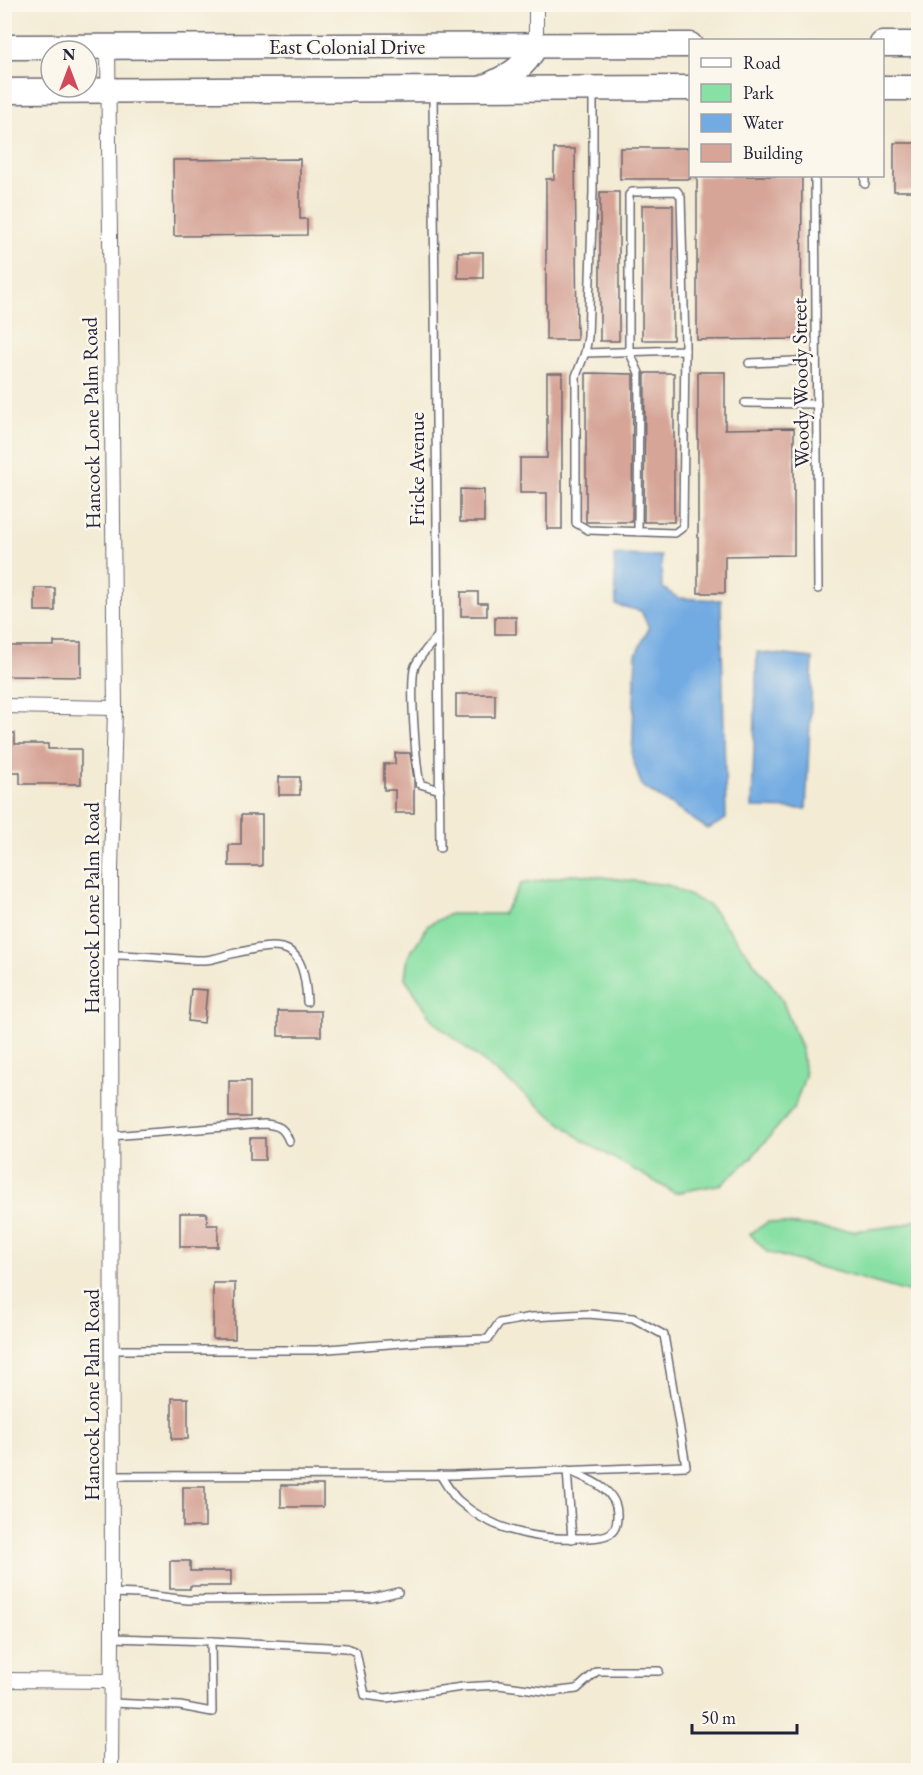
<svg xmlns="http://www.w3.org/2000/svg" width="923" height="1775" viewBox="0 0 923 1775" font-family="'EB Garamond',serif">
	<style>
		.green { fill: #89e0a4; stroke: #568170; stroke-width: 1.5 }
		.water { fill: #72abe2; stroke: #4a668e; stroke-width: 1.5 }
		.building { fill: #d6a598 }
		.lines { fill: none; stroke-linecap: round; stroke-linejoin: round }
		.lane-casing { stroke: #6b6871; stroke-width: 10 }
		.street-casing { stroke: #6b6871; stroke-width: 16 }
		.highway-casing { stroke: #6b6871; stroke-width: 27 }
		.lane { stroke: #fff; stroke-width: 7 }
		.street { stroke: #fff; stroke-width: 14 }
		.highway { stroke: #fff; stroke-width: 24 }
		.labels { text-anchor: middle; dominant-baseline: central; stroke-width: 5; stroke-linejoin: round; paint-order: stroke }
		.street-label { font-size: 21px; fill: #22223b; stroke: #fbf7ec }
	</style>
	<rect width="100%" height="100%" fill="#fbf7ec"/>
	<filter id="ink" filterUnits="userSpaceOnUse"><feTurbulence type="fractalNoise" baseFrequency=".0167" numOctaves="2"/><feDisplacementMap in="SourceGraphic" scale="12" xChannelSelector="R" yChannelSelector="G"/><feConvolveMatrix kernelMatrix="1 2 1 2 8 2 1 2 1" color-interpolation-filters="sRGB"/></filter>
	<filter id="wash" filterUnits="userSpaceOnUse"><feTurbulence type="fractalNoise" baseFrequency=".008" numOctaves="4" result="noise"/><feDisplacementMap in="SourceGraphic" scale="24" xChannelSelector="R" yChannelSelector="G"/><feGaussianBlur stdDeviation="1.35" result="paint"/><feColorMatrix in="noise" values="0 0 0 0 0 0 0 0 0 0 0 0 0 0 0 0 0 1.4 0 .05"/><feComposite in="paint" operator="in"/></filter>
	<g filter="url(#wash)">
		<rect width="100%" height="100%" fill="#f3ebd4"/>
		<g class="green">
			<polygon points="576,874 668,885 710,906 781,997 802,1051 805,1076 794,1108 750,1159 722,1184 675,1193 583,1141 435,1023 405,978 408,957 428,925 450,914 503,914 521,884"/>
			<polygon points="918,1219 918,1295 767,1252 750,1234 768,1222 854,1231 904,1225"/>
		</g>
		<g class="water">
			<polygon points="614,555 661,556 662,587 678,598 721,600 726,819 708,829 642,786 632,757 636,654 649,628 641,611 616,605"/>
			<polygon points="757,652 813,658 806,809 752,808"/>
		</g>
		<g id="blocks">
			<g class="building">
				<rect x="894" y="143" width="24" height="48"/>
				<rect x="620" y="148" width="70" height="31"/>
				<polygon points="554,149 575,149 577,340 546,340 546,179 554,179"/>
				<polygon points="300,159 300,219 307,219 307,235 174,236 173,160"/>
				<polygon points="697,176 802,176 801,339 697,340"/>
				<rect x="600" y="192" width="19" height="149"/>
				<rect x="642" y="205" width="31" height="135"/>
				<rect x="458" y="252" width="25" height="26"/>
				<polygon points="698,372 725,372 725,429 794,428 794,555 725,556 725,593 698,593"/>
				<polygon points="547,373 562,373 562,529 547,529 547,493 520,493 520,458 547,458"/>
				<polygon points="586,373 633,374 632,522 586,522"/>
				<polygon points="645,373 674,373 674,522 644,522"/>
				<polygon points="460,489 484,490 484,522 460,522"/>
				<rect x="35" y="588" width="20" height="23"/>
				<polygon points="461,592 478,592 478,603 487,603 487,616 461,616"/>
				<rect x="495" y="617" width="21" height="17"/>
				<polygon points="54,642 81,642 81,677 4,676 4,646 54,646"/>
				<rect x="456" y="694" width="39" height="23"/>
				<polygon points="4,733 15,733 15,744 48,744 48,749 81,749 81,784 20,784 20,772 4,772"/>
				<polygon points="395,753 410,753 414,779 414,813 395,813 395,790 384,790 384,764 395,764"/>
				<rect x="279" y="777" width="21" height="18"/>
				<polygon points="241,815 262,815 262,866 229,866 229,845 241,845"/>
				<polygon points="191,989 207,990 204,1023 188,1021"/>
				<rect x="278" y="1011" width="43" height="25"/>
				<rect x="229" y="1081" width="21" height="36"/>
				<rect x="250" y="1138" width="15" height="22"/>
				<polygon points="180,1213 207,1213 207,1225 218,1225 218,1247 180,1247"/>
				<rect x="213" y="1283" width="22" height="56"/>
				<rect x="172" y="1398" width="16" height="41"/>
				<rect x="281" y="1485" width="42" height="22"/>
				<rect x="183" y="1487" width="22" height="40"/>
				<polygon points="170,1561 190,1561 190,1571 231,1571 231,1586 190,1586 190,1589 170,1589"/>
			</g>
		</g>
	</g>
	<g filter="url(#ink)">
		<use href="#blocks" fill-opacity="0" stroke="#6b6871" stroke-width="1.5"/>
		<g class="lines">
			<defs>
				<g id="lane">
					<polyline points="593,91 593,191 588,337 585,353 576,376 576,523 588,530 675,533 683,527 685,343 681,197 677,191 632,192 629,195 629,351 639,373 638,532"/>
					<polyline points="433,94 440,848"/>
					<polyline points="815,176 818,589"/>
					<polyline points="865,176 865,184"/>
					<polyline points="585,353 685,350"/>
					<polyline points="749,363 816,360"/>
					<polyline points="745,403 817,404"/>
					<path d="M438,636C430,645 420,655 415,666C409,681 416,765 420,784L440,790"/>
					<path d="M111,955C142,954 173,960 204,960C213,960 223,956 231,954C285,941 304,941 307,1002"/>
					<path d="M111,1136L264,1124C279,1125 284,1128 289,1141"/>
					<polyline points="112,1350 317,1350 425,1341 488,1339 499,1323 532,1317 588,1314 633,1318 664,1335 686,1466 454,1475 112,1476"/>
					<path d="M440,1475C446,1483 451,1494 459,1501C490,1529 534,1540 574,1538C585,1538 601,1539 611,1533C616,1529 617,1523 617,1517C619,1489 588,1479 567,1470L572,1539"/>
					<polyline points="112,1593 138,1594 188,1600 372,1598 398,1592"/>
					<polyline points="211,1641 347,1648 356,1652 365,1695 386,1698 462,1687 499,1685 551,1692 577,1689 597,1671 659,1671"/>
					<polyline points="112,1703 180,1706 212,1712 211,1641 112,1638"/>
				</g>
				<g id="street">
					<polyline points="536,4 536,45"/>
					<polyline points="108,47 115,708 111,870 112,1638 111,1770"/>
					<polyline points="4,706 115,708"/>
					<polyline points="4,1680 112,1681"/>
				</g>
				<g id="highway">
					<polyline points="882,44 918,44"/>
					<polyline points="4,47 690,45"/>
					<path d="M485,87C509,76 524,69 536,45"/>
					<polyline points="882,88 918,88"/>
					<polyline points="4,91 690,88"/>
				</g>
			</defs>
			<use href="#lane" class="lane-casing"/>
			<use href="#street" class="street-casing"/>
			<use href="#highway" class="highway-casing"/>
			<use href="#lane" class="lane"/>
			<use href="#street" class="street"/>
			<use href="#highway" class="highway"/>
		</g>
	</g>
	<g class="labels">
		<g class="street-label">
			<text x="347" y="46">East Colonial Drive</text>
			<text transform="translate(800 383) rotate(-91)">Woody Woody Street</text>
			<text transform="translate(91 423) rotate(-91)">Hancock Lone Palm Road</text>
			<text transform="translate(416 469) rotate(-90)">Fricke Avenue</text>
			<text transform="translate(91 908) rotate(-90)">Hancock Lone Palm Road</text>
			<text transform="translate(91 1395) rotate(-90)">Hancock Lone Palm Road</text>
		</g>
	</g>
	<rect width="923" height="1775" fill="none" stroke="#fbf7ec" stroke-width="24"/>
	<rect x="689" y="39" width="195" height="138" fill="#fbf7ec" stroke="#a4a2a5" stroke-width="1.5"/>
	<rect x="701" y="58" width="30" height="9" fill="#ffffff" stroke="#a4a2a5" stroke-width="1.5"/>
	<text x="743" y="69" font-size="18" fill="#22223b">Road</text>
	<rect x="701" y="84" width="30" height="18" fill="#89e0a4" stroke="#a4a2a5" stroke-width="1.5"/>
	<text x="743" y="99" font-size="18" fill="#22223b">Park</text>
	<rect x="701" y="114" width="30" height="18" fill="#72abe2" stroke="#a4a2a5" stroke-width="1.5"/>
	<text x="743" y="129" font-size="18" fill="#22223b">Water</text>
	<rect x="701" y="144" width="30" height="18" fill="#d6a598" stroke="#a4a2a5" stroke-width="1.5"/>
	<text x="743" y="159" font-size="18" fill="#22223b">Building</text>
	<g transform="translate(69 69)"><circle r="28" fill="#fbf7ec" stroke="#a4a2a5" stroke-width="1.5"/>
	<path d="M0-4.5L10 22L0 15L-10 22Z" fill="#d1495b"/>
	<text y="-9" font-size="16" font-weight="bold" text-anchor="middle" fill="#22223b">N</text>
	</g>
	<path d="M692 1724v9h105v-9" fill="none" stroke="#22223b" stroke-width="3"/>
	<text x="701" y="1724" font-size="18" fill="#22223b" stroke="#fbf7ec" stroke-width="4.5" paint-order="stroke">50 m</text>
</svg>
